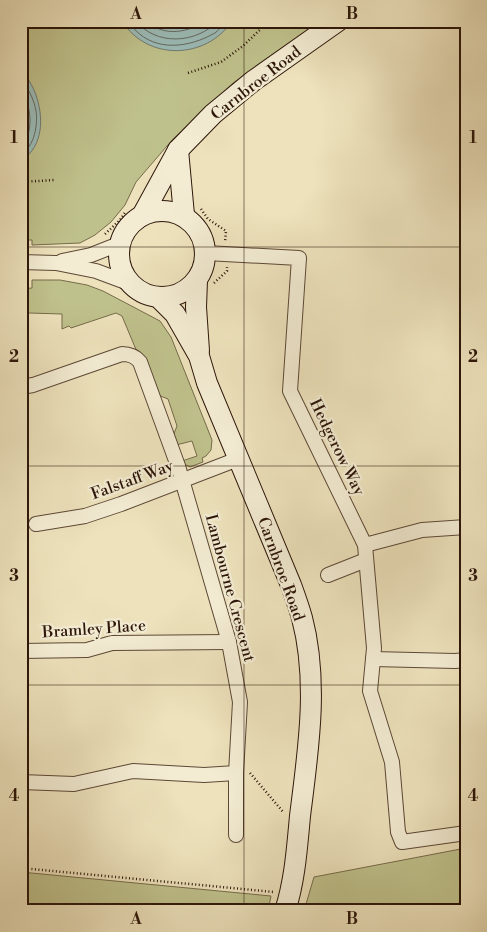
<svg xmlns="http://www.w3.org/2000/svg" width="487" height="932" viewBox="0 0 487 932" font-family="'Libre Bodoni',serif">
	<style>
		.green { fill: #bfc18c; stroke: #766b4a }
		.water { fill: #9bbcb8; stroke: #6f7972 }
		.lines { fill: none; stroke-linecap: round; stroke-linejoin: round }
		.shore { stroke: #646860; stroke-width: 1 }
		.street-casing { stroke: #5c4836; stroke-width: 16 }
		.secondary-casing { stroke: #2c1509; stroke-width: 22 }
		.path { stroke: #2c1509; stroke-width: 2.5; stroke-dasharray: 1 2.5; stroke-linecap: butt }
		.street { stroke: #f3ecd3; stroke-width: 14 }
		.secondary { stroke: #f3ecd3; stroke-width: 20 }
		.grid { fill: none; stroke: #2c1509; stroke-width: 1; stroke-opacity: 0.55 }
		.labels { text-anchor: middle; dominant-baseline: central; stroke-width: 4.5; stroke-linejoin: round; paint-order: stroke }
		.street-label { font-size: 16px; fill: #2c1509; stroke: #f3ecd3 }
		.neatline { fill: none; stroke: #2c1509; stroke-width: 2 }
		.grid-label { font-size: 16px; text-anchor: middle; font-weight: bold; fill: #2c1509 }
	</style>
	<rect width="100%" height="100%" fill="#ede2bc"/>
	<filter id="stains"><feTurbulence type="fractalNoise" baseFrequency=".004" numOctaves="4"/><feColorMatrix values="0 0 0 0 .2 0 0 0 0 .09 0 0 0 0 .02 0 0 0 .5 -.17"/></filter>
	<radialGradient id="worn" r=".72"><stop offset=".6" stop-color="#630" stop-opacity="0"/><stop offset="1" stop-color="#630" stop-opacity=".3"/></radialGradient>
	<g class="green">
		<polygon points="21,21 322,21 233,83 173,139 136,182 125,205 111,222 95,235 80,243 32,245 32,240 21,240"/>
		<polygon points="32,280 60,280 87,285 103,291 160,321 171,337 212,440 211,450 206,456 202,458 203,462 190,467 184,464 182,461 197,456 192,441 176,445 173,436 177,426 168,399 158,395 137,352 122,316 116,313 71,328 69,326 62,329 62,314 29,313 21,315 21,289 32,288"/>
		<polygon points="466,848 466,911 304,911 314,877"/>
		<polygon points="21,872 271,896 268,911 21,911"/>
	</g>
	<g class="water">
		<path d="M122,21H232C206,60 147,61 122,21Z"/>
		<path d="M21,70C26,76 31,83 34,90C43,111 45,141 26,157H21Z"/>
	</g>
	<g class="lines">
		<g class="shore">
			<path d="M128,21C146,49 177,50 205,38C208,36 212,35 215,33C219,30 223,25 226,21"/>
			<path d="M136,21C156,46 196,44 218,21"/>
			<path d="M146,21C166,38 187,32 207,21"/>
			<path d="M21,79C28,88 34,99 36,111C38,122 35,149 21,152"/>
			<path d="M21,90C31,104 35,133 21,146"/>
		</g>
		<defs>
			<g id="street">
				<polyline points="206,253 299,258 290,391 365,545 374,648 370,691 392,762 398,832 402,842 466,833"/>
				<polyline points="62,261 91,255 119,244"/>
				<polyline points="21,262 56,263 96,271 131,284"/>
				<path d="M21,387L33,385L122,354C130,354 135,356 140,362L178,466L229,642L240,702L236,773L204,775L133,771L74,784L21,782"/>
				<polyline points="36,524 85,516 121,504 238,459"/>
				<polyline points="365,545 422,530 466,527"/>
				<polyline points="328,575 366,560"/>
				<polyline points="21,651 87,650 112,643 229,642"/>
				<polyline points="373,659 455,661 466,660"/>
				<polyline points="236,835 236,773"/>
			</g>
			<g id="secondary">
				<polyline points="178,150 184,215"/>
				<circle cx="162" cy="254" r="43"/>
				<polyline points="143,214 178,150 213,114 253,81 338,21"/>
				<polyline points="197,280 196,307 199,351"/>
				<path d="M158,297L175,314L199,356L207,383L291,585C295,596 299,607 302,618C319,682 308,752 300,816C297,848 295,880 285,911"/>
			</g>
		</defs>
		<use href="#street" class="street-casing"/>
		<use href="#secondary" class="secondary-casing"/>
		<g class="path">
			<polyline points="354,27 363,21"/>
			<polyline points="188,73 221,62 243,46 269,21"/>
			<polyline points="21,182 54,180"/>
			<polyline points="201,209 208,219 226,231 225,242"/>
			<polyline points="105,234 120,220 126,211"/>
			<polyline points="214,283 227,271 227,267"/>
			<polyline points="250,773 284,813"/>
			<polyline points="21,868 274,892"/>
		</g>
		<use href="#street" class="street"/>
		<use href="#secondary" class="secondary"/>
	</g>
	<path class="grid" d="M244,21V911M21,247H466M21,466H466M21,685H466"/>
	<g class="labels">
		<g class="street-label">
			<text transform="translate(256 83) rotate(-38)">Carnbroe Road</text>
			<text transform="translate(337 447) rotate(64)">Hedgerow Way</text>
			<text transform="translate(132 480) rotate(-20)">Falstaff Way</text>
			<text transform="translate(281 569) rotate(70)">Carnbroe Road</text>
			<text transform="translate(230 588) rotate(75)">Lambourne Crescent</text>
			<text transform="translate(94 629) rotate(-4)">Bramley Place</text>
		</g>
	</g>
	<rect width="487" height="932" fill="none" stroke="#ede2bc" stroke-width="55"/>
	<rect x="28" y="28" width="432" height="876" class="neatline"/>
	<g class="grid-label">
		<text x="136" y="19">A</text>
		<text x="352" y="19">B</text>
		<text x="14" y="143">1</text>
		<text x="473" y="143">1</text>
		<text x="14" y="362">2</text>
		<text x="473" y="362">2</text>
		<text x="14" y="581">3</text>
		<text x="473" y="581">3</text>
		<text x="14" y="801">4</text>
		<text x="473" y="801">4</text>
		<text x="136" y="924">A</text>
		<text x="352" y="924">B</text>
	</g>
	<rect width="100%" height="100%" filter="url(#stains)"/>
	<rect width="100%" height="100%" fill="url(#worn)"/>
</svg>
